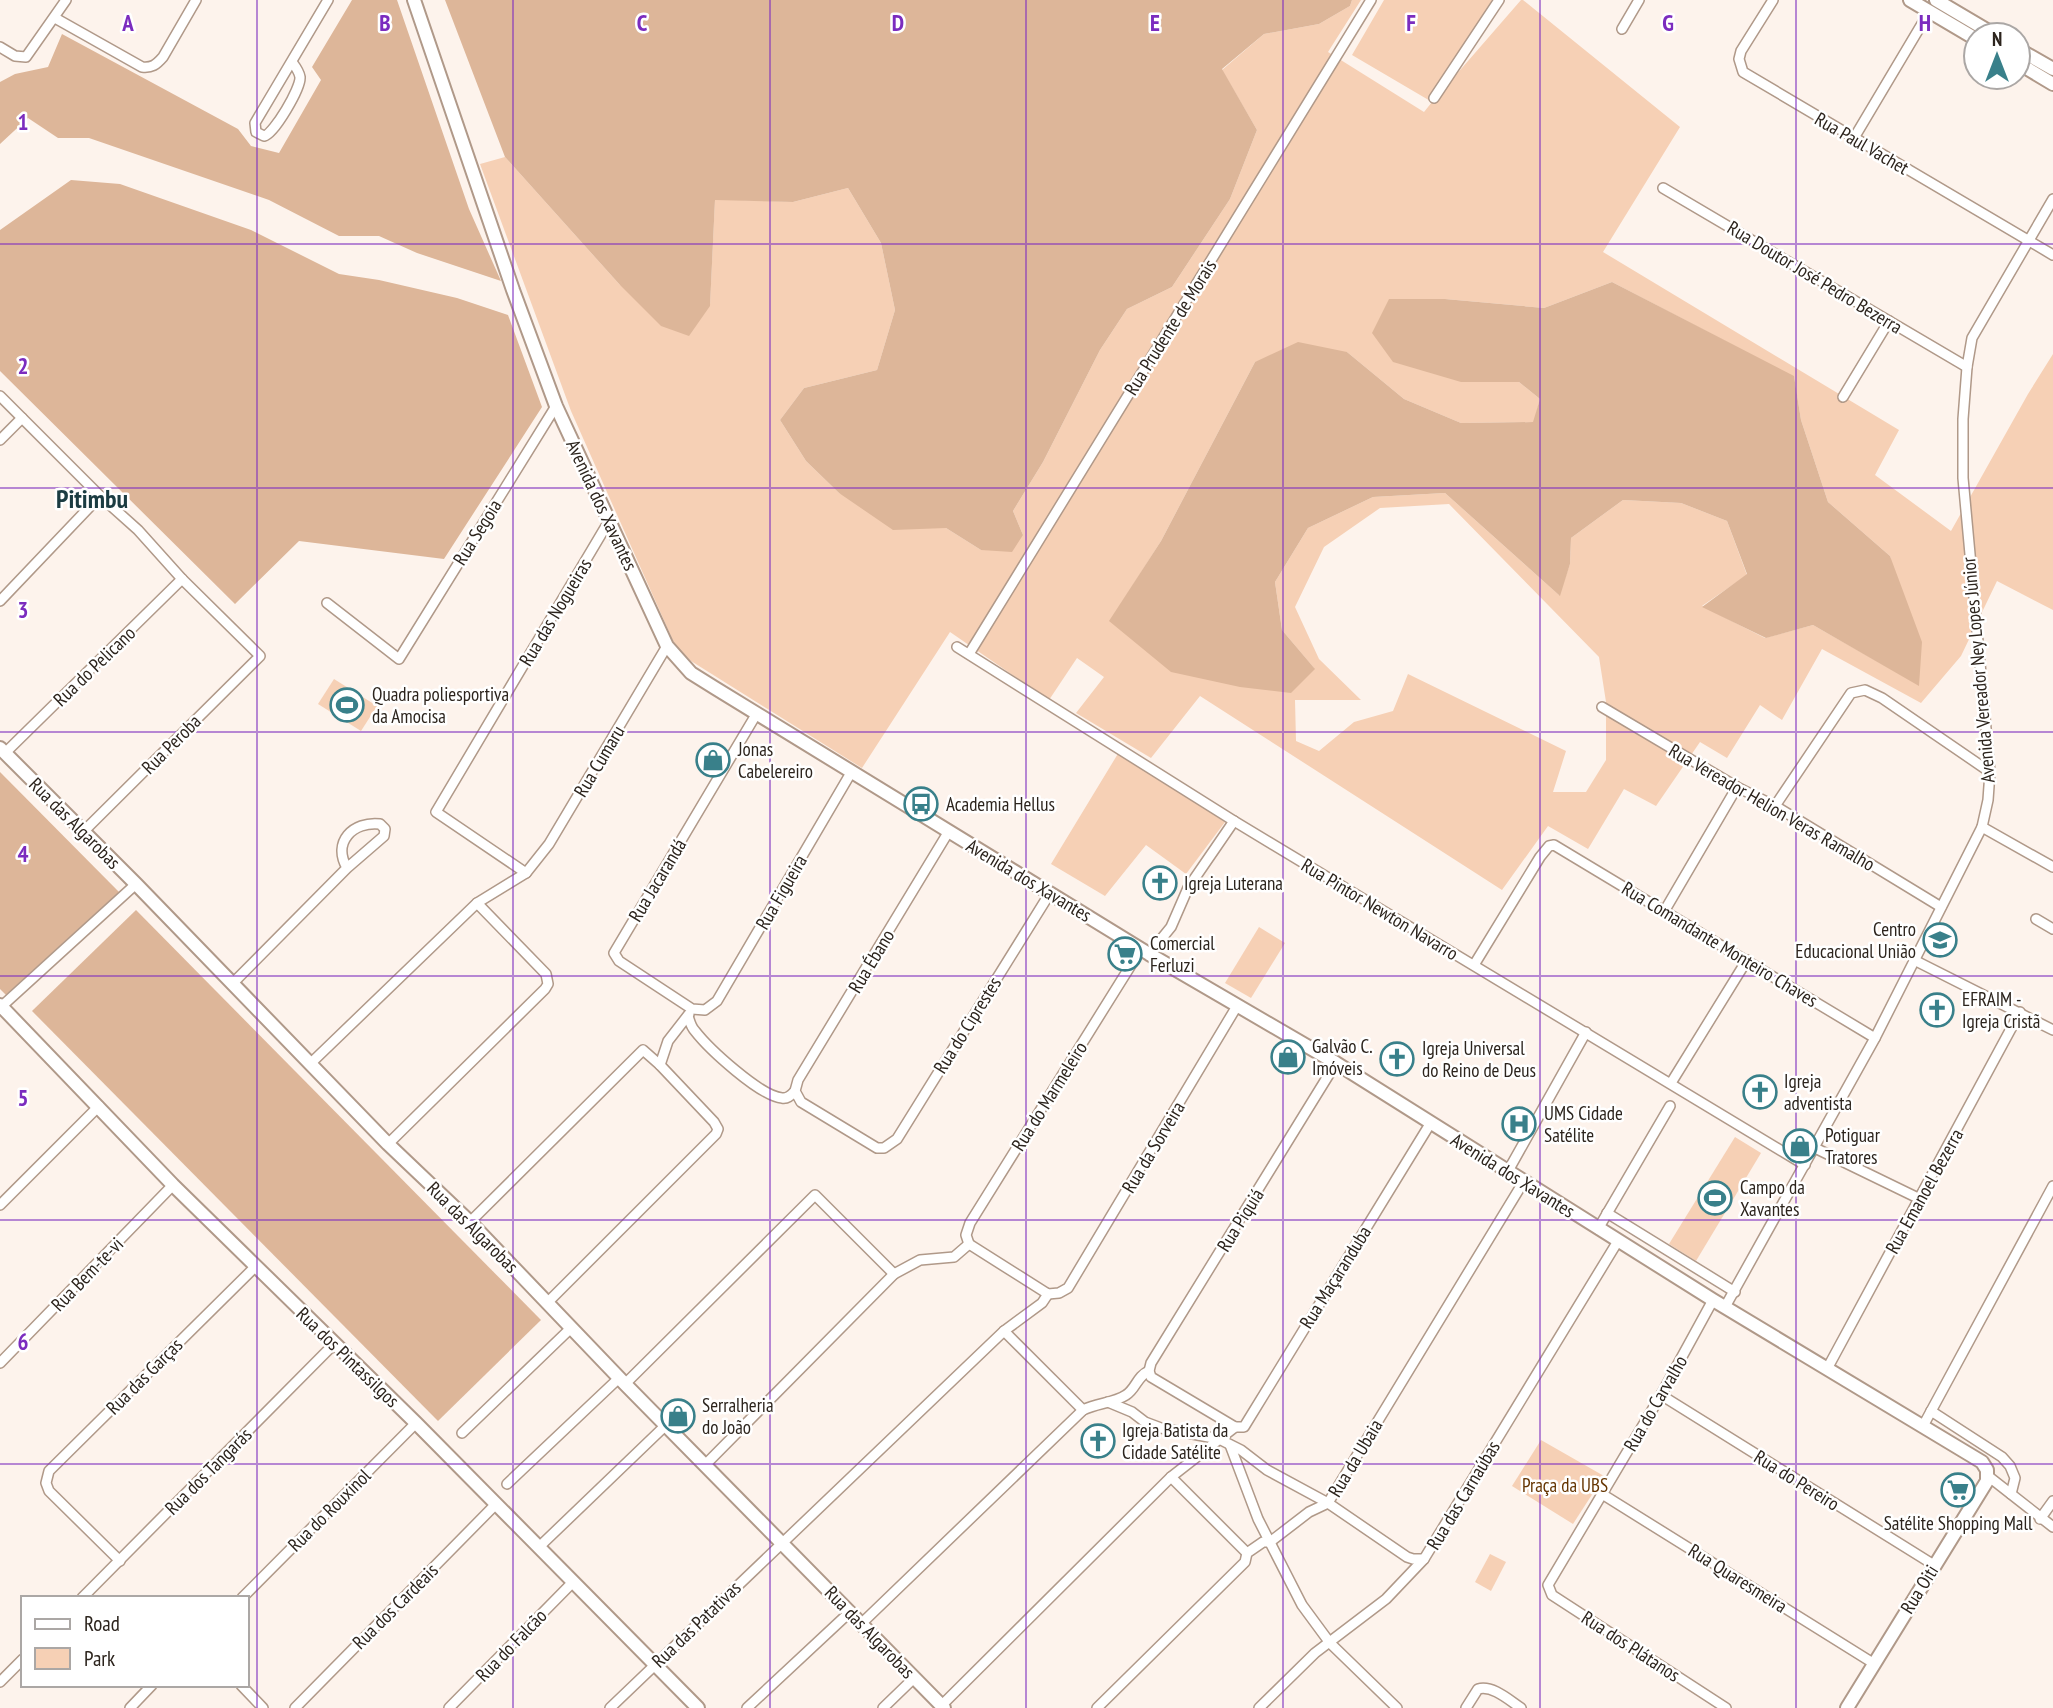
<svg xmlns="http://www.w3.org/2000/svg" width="2053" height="1708" viewBox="0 0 2053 1708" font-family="'PT Sans Narrow',sans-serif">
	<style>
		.green { fill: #f6d0b5; fill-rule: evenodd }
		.forest { fill: #ddb699 }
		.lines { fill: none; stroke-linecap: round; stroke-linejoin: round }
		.street-casing { stroke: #b09989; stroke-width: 12 }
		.secondary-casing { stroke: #b09989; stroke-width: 16 }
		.street { stroke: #fff; stroke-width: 9 }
		.secondary { stroke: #fff; stroke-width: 12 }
		.grid { fill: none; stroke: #7b2cbf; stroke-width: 2; stroke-opacity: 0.55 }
		.labels { text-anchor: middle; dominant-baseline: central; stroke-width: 5; stroke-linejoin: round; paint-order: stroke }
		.street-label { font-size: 19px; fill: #2c241d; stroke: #fff }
		.poi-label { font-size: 19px; fill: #2c241d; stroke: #fff; text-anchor: start }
		.park-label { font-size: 19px; fill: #663603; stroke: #fff }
		.district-label { font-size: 26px; font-weight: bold; fill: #1b3c42; stroke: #fff }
		.grid-label { font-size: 23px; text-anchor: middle; font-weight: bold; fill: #7b2cbf; stroke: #fff; stroke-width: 5; stroke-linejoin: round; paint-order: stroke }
	</style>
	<rect width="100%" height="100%" fill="#fdf3ec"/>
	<g class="green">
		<path d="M1352,0H1361L1328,52L1424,112L1432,102L1352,55L1384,0H1492L1435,99L1521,0H1523L1680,127L1603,252L1899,430L1875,475L1951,531L2028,394L2053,354V610L1997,581L1961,656L1921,703L1822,649L1782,720L1760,705L1727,758L1700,742L1656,806L1624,789L1588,849L1548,826L1502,890L1200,696L1151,758L1076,713L1104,677L1077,658L1049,700L950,632L862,768L691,661L674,643L571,411L480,164L505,157L620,285L710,305L715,199L793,202L848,188L881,243L895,310L877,370L804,388L780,420L806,461L839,493L923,528H946L981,550L1023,535L1013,511L1043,462L1100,350L1127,309L1172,287L1230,199L1257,130L1222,70L1264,34L1319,24L1350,6ZM1612,282L1794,377L1801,420L1828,502L1890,556L1919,685L1813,625L1765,638L1702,606L1747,575L1727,521L1681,503L1623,500L1571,538L1570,564L1559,595L1445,493L1373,497L1308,528L1275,582L1282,630L1314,668L1110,621L1161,541L1255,362L1347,352L1404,399L1461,423L1534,422L1540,399L1519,382H1461L1445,299L1544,308ZM1449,504L1599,657L1606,702V760L1586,792H1553L1566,751L1408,674L1393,711L1354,722L1319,751L1296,741L1295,700H1361L1319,659L1295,607L1324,547L1380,508Z"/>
		<polygon points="334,679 377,706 361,731 318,704"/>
		<polygon points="1119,752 1225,822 1186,874 1146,845 1105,896 1051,864"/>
		<polygon points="1259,927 1285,943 1251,998 1225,983"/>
		<polygon points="1735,1137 1761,1153 1696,1261 1669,1244"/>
		<polygon points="1541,1440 1604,1476 1573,1524 1512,1486"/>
		<polygon points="1490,1554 1506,1562 1491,1591 1475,1582"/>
	</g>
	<g class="forest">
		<polygon points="352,0 397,0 469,209 501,281 417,253 379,236 339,236 269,200 89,138 58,138 28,118 0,144 0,82 15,74 48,67 62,34 238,129 251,146 279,153 321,80 312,67"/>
		<polygon points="445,0 1352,0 1350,6 1319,24 1264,34 1222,69 1257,130 1230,199 1172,287 1127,309 1100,350 1043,462 1013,511 1023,535 1012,552 981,550 946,528 893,530 839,493 806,461 780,420 804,388 877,370 895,310 881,243 848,188 793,202 715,200 710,306 689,336 661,326 620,285 505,157"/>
		<polygon points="71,180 120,184 251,230 339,274 379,280 457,298 508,315 542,407 444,559 299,541 235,604 0,371 0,230"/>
		<polygon points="1612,282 1794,376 1801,420 1828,502 1890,556 1922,642 1919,686 1813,625 1766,638 1702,607 1747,574 1727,521 1681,503 1623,500 1571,538 1570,564 1560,596 1445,493 1373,497 1308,528 1275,582 1282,630 1315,669 1291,693 1240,687 1171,672 1109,621 1161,541 1255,362 1298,342 1347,352 1404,399 1461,423 1533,422 1540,399 1519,382 1461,382 1393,362 1372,333 1389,299 1445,299 1544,308"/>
		<polygon points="0,772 119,892 6,995 0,989"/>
		<polygon points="136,910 541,1320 438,1421 32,1011"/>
	</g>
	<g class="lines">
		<defs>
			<g id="street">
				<polyline points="1773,0 1741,51 1739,59 1743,72 2053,255"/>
				<path d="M55,18L142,67C152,68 156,65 163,57L196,0"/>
				<polyline points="1622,29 1639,0"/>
				<polyline points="0,47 15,56 26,57 66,0"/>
				<path d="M292,62C295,66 299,71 300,77C301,88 274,134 264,136L256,132L255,123L328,0"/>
				<polyline points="1434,98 1499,0"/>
				<polyline points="1854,138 1929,12"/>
				<polyline points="1663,188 1967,367"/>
				<polyline points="0,396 100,496 138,530 182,579 260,656 83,832"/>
				<polyline points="1843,397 1889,321"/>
				<polyline points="0,440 22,418"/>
				<polyline points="0,601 100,496"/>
				<polyline points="327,603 399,659 556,406"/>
				<polyline points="957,647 1234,821 1805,1165"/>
				<polyline points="969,654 1371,0"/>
				<polyline points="1602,707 1737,787 1775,806 1941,907"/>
				<polyline points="757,713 614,953 619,961 692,1009 705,1010 717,1001 852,771"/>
				<polyline points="5,753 182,579"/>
				<polyline points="1775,806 1851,693 1865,690 1882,698 1990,772"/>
				<polyline points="1982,827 2053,867"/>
				<polyline points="949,831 798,1080 795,1091 801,1102 877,1148 884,1148 897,1139 1050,893"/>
				<polyline points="526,873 436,812 609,521"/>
				<polyline points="1665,910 1737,787"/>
				<polyline points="2036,919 2053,929"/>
				<polyline points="1149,954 1171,927 1188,888 1234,821"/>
				<polyline points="1914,960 2053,1030"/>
				<polyline points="1474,965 1540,857 1549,846 1554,845 1875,1038"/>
				<path d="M233,983L347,868L384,836L385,829L380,824C353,821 332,842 347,868"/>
				<polyline points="1,1007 136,884"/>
				<path d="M688,1016C690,1022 691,1027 695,1031C709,1049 760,1096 782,1098C788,1099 791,1095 795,1091"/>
				<polyline points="1336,1063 1151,1363 1149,1371 1151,1377 1235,1427 1244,1427 1430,1124"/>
				<polyline points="310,1064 477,903 526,873 549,844 667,646"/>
				<polyline points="660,1065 668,1041 689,1014"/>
				<polyline points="1671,1083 1747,960"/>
				<polyline points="388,1144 545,989 548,984 546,974 477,903"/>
				<polyline points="1815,1148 1920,1199"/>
				<polyline points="1508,1171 1586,1032"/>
				<polyline points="0,1205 99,1106"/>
				<polyline points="1607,1213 1735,1292"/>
				<polyline points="470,1222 643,1050 660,1065 714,1122 718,1129 716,1134 547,1303"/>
				<polyline points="1598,1229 1670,1106"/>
				<polyline points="969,1244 1048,1294 1059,1293 1068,1288 1237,1006"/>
				<polyline points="969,1244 966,1235 970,1223 1141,949"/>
				<polyline points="1713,1300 1661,1395 1548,1585 1552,1595 1726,1708"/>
				<polyline points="1725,1307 1875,1038 1982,827 1988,800 1990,772 1963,478 1963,419 1967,367 1972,338 2053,199"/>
				<polyline points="1004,1331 1083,1410"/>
				<polyline points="0,1363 173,1185"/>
				<polyline points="1827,1369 2020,1012"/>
				<polyline points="625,1384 815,1195 894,1274"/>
				<polyline points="1661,1395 1934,1565"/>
				<polyline points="1108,1402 1132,1412 1145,1422 1161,1428 1219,1439 1241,1450 1267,1470 1328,1503 1407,1557 1413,1559 1424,1559"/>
				<polyline points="1931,1411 2002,1457 2010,1466 2015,1478 2011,1494"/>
				<polyline points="1923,1426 2053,1186"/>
				<polyline points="462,1433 571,1328"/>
				<polyline points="1230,1445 1258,1519 1302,1605 1330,1643 1397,1708"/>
				<polyline points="706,1464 894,1274 920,1260 954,1257 969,1244"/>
				<polyline points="1988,1476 2053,1527"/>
				<polyline points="1171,1477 1247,1553"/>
				<polyline points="507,1484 619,1378"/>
				<polyline points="1602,1494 1873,1663"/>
				<polyline points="2040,1519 2053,1501"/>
				<polyline points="539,1547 666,1425"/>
				<polyline points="120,1561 49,1491 46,1483 49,1471 255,1267"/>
				<polyline points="82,1598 334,1344"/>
				<polyline points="242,1598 416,1423"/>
				<path d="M862,1623L1083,1410C1097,1403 1114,1403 1126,1395C1136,1389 1137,1376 1149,1371"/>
				<polyline points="0,1682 23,1659"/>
				<polyline points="241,1685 263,1708"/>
				<polyline points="942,1705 1171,1477 1235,1427"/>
				<polyline points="130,1708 152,1685"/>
				<polyline points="295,1708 496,1504"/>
				<polyline points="449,1708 573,1582"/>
				<polyline points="610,1708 1004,1331 1042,1303 1048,1294"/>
				<polyline points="747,1708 851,1611"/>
				<polyline points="883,1708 914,1678"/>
				<polyline points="1097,1708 1245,1562 1247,1553 1263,1542 1270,1542 1309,1512 1328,1503 1524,1181"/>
				<polyline points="1259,1708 1315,1653 1386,1599 1424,1559 1618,1241"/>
				<path d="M1466,1708L1478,1689C1493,1685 1509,1700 1521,1708"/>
			</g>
			<g id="secondary">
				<polyline points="414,0 513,290 556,406 667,646 691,673 715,688 1149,954 1336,1063 1713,1300 1982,1462 1987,1470 1987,1481 1847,1708"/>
				<polyline points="1910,0 1976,39"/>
				<polyline points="1936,0 1995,35"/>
				<polyline points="2018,49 2053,69"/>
				<polyline points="2018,63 2053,84"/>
				<polyline points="0,748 136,884 388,1144 470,1222 625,1384 944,1708"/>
				<polyline points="0,1005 173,1185 416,1423 698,1708"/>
			</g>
		</defs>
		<use href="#street" class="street-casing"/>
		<use href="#secondary" class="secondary-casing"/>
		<use href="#street" class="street"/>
		<use href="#secondary" class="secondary"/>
	</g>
	<path class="grid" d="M257,0V1708M513,0V1708M770,0V1708M1026,0V1708M1283,0V1708M1540,0V1708M1796,0V1708M0,244H2053M0,488H2053M0,732H2053M0,976H2053M0,1220H2053M0,1464H2053"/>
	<defs>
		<symbol id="stadium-ring" viewBox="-11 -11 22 22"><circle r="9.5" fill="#fff" stroke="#39808a" stroke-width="1.5"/><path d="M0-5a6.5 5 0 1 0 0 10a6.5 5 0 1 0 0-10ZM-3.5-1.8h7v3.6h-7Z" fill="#39808a"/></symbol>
		<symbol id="shop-ring" viewBox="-11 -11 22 22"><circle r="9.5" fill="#fff" stroke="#39808a" stroke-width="1.5"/><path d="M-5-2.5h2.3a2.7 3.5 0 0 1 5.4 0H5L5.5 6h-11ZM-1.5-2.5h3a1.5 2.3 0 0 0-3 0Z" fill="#39808a"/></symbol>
		<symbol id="bus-ring" viewBox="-11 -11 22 22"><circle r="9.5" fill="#fff" stroke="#39808a" stroke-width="1.5"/><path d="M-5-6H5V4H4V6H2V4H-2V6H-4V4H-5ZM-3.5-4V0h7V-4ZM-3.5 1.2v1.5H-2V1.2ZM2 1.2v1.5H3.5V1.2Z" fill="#39808a"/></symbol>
		<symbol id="church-ring" viewBox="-11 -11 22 22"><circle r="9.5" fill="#fff" stroke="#39808a" stroke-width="1.5"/><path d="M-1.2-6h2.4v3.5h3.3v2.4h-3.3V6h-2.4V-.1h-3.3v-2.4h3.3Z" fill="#39808a"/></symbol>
		<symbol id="school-ring" viewBox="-11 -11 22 22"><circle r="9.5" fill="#fff" stroke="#39808a" stroke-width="1.5"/><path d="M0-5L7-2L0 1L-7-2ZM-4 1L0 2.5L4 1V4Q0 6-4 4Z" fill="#39808a"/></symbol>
		<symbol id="supermarket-ring" viewBox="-11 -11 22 22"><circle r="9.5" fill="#fff" stroke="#39808a" stroke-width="1.5"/><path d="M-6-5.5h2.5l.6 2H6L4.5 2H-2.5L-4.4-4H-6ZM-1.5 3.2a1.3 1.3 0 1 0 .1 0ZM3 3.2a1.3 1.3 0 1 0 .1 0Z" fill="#39808a"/></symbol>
		<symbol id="hospital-ring" viewBox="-11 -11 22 22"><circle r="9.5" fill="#fff" stroke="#39808a" stroke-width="1.5"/><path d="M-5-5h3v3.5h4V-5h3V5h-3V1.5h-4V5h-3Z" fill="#39808a"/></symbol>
	</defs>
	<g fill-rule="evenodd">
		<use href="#stadium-ring" x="328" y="686" width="38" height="38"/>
		<use href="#shop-ring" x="694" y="741" width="38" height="38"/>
		<use href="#bus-ring" x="902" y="785" width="38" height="38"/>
		<use href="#church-ring" x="1141" y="864" width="38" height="38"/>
		<use href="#school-ring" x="1921" y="921" width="38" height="38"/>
		<use href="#supermarket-ring" x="1106" y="935" width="38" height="38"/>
		<use href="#church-ring" x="1918" y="991" width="38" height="38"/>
		<use href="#shop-ring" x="1269" y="1038" width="38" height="38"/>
		<use href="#church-ring" x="1378" y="1040" width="38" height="38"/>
		<use href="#church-ring" x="1741" y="1073" width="38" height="38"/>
		<use href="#hospital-ring" x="1500" y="1105" width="38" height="38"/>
		<use href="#shop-ring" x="1781" y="1127" width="38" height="38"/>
		<use href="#stadium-ring" x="1696" y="1179" width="38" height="38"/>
		<use href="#shop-ring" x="659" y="1397" width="38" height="38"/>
		<use href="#church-ring" x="1079" y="1422" width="38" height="38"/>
		<use href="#supermarket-ring" x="1939" y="1471" width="38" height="38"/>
	</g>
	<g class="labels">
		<g class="street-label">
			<text transform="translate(1862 143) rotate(30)">Rua Paul Vachet</text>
			<text transform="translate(1815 277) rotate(31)">Rua Doutor José Pedro Bezerra</text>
			<text transform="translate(1170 327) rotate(-58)">Rua Prudente de Morais</text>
			<text transform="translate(602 505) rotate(65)">Avenida dos Xavantes</text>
			<text transform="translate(477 532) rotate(-58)">Rua Segoia</text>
			<text transform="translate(555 612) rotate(-59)">Rua das Nogueiras</text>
			<text transform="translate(94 666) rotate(-44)">Rua do Pelicano</text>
			<text transform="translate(1978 670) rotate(-95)">Avenida Vereador Ney Lopes Júnior</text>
			<text transform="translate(171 744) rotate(-45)">Rua Peroba</text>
			<text transform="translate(599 761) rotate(-59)">Rua Cumaru</text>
			<text transform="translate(1772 807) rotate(30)">Rua Vereador Helion Veras Ramalho</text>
			<text transform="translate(75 823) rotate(45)">Rua das Algarobas</text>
			<text transform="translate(657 880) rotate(-59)">Rua Jacarandá</text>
			<text transform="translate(1029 880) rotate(31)">Avenida dos Xavantes</text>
			<text transform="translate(781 892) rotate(-60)">Rua Figueira</text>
			<text transform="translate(1380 909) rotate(31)">Rua Pintor Newton Navarro</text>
			<text transform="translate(1720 944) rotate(31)">Rua Comandante Monteiro Chaves</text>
			<text transform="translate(871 961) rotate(-59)">Rua Ébano</text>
			<text transform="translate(967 1025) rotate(-58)">Rua do Ciprestes</text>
			<text transform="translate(1049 1096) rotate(-58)">Rua do Marmeleiro</text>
			<text transform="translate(1153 1147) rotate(-59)">Rua da Sorveira</text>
			<text transform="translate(1513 1175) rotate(32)">Avenida dos Xavantes</text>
			<text transform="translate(1924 1191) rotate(-61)">Rua Emanoel Bezerra</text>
			<text transform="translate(1240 1220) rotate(-58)">Rua Piquiá</text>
			<text transform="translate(473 1227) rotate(45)">Rua das Algarobas</text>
			<text transform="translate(87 1274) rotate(-46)">Rua Bem-te-vi</text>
			<text transform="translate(1335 1277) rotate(-58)">Rua Maçaranduba</text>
			<text transform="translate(348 1357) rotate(44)">Rua dos Pintassilgos</text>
			<text transform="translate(144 1376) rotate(-45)">Rua das Garças</text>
			<text transform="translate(1655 1403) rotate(-60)">Rua do Carvalho</text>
			<text transform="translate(1355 1458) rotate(-59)">Rua da Ubaia</text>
			<text transform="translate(208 1471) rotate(-45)">Rua dos Tangarás</text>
			<text transform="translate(1797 1480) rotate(32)">Rua do Pereiro</text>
			<text transform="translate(1463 1495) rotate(-59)">Rua das Carnaúbas</text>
			<text transform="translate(329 1510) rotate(-45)">Rua do Rouxinol</text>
			<text transform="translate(1738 1578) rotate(32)">Rua Quaresmeira</text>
			<text transform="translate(1919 1589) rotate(-58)">Rua Oiti</text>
			<text transform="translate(395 1606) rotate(-45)">Rua dos Cardeais</text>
			<text transform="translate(696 1624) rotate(-44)">Rua das Patativas</text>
			<text transform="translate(870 1632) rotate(46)">Rua das Algarobas</text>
			<text transform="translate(511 1645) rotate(-46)">Rua do Falcão</text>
			<text transform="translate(1631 1646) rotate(33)">Rua dos Plátanos</text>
		</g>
		<g class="poi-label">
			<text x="372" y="694">Quadra poliesportiva<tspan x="372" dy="22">da Amocisa</tspan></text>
			<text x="738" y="749">Jonas<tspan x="738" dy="22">Cabelereiro</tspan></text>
			<text x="946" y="804">Academia Hellus</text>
			<text x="1184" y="883">Igreja Luterana</text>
			<text x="1916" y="929" text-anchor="end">Centro<tspan x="1916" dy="22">Educacional União</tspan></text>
			<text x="1150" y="943">Comercial<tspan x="1150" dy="22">Ferluzi</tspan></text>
			<text x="1962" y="999">EFRAIM -<tspan x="1962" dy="22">Igreja Cristã</tspan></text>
			<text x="1312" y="1046">Galvão C.<tspan x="1312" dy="22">Imóveis</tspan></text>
			<text x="1422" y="1048">Igreja Universal<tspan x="1422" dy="22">do Reino de Deus</tspan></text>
			<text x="1784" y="1081">Igreja<tspan x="1784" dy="22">adventista</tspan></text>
			<text x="1544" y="1113">UMS Cidade<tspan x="1544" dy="22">Satélite</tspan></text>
			<text x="1825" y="1135">Potiguar<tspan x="1825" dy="22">Tratores</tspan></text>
			<text x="1740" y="1187">Campo da<tspan x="1740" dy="22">Xavantes</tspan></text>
			<text x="702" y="1405">Serralheria<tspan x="702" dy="22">do João</tspan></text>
			<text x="1122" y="1430">Igreja Batista da<tspan x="1122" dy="22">Cidade Satélite</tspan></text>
			<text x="1958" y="1523" text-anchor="middle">Satélite Shopping Mall</text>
		</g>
		<g class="park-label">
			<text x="1565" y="1485">Praça da UBS</text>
		</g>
		<g class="district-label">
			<text x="92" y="498">Pitimbu</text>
		</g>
	</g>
	<g class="grid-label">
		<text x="128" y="31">A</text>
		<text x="385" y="31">B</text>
		<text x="642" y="31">C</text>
		<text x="898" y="31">D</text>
		<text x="1155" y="31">E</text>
		<text x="1411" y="31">F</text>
		<text x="1668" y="31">G</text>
		<text x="1925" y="31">H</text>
		<text x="23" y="130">1</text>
		<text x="23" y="374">2</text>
		<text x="23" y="618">3</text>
		<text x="23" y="862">4</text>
		<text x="23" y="1106">5</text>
		<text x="23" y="1350">6</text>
	</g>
	<rect x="21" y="1596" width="228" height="91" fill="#ffffff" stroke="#aba7a5" stroke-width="2"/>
	<rect x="35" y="1619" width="35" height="10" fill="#ffffff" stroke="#aba7a5" stroke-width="2"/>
	<text x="84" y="1631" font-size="21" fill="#2c241d">Road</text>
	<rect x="35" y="1648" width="35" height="21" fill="#f6d0b5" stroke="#aba7a5" stroke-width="2"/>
	<text x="84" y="1666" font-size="21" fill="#2c241d">Park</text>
	<g transform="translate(1997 56)"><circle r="33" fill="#ffffff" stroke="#aba7a5" stroke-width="2"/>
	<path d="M0-5L12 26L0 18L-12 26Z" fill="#39808a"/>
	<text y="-10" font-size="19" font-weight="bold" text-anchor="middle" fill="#2c241d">N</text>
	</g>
</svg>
